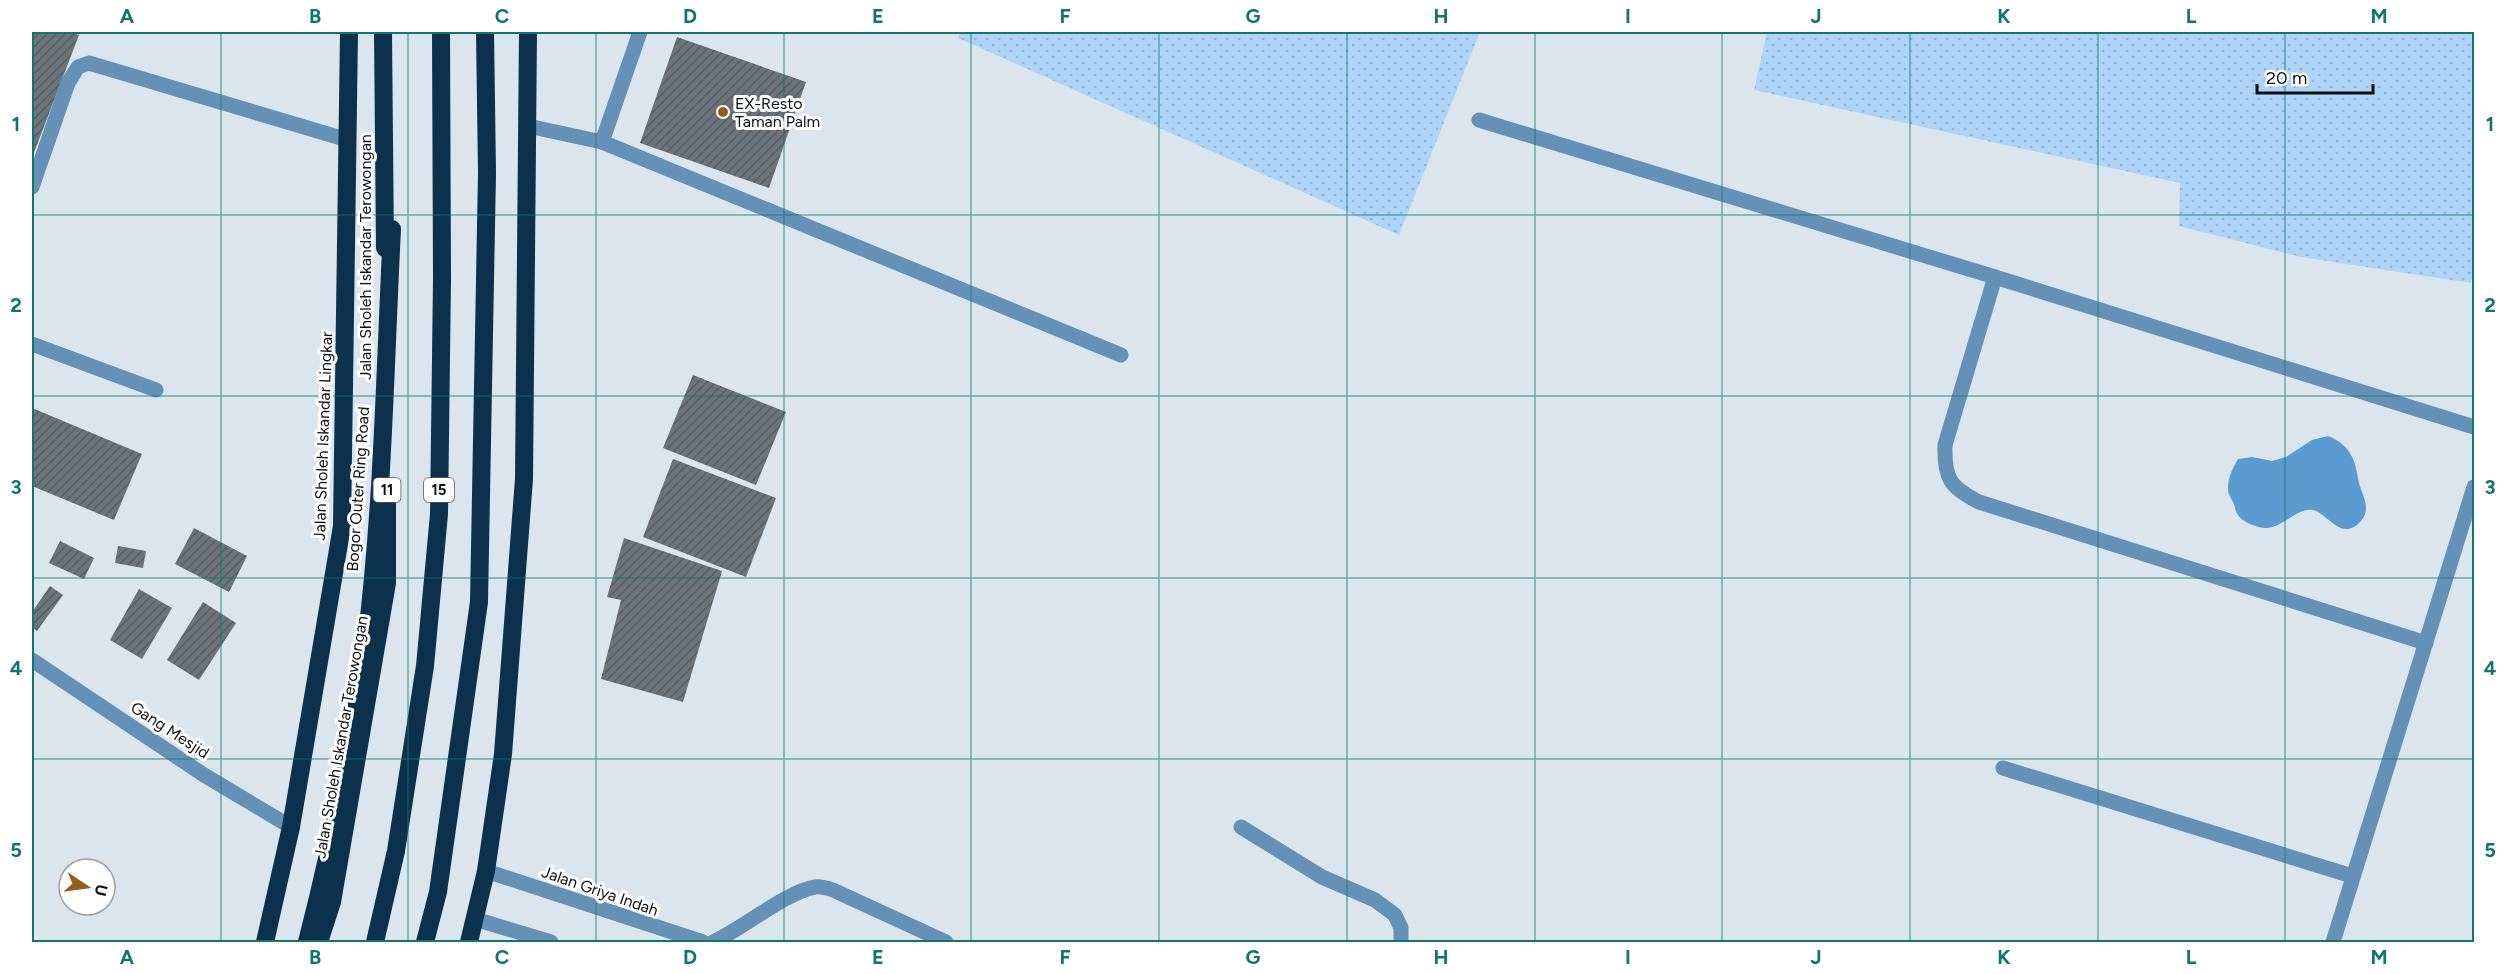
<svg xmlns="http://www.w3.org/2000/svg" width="2506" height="974" viewBox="0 0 2506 974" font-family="Figtree,sans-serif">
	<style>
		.green { fill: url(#green-dots) }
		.water { fill: #5b9bd0 }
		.building { fill: url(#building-hatch) }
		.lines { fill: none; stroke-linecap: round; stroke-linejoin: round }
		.lane { stroke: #6691b6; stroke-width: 15 }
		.street { stroke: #6691b6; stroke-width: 15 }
		.highway { stroke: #0b314d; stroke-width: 18 }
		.highway-bridge { stroke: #0b314d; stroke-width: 18 }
		.grid { fill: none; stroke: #0f766e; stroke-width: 1.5; stroke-opacity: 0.55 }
		.poi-dot { fill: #965d19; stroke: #fff; stroke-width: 2 }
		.labels { text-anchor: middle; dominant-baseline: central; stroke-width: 6; stroke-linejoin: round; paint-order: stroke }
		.shield { fill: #fff; stroke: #555758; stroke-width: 1.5 }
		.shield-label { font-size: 15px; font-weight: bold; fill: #0c0f11 }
		.poi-label { font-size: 16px; fill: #0c0f11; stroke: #fff; text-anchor: start }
		.street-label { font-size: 16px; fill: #0c0f11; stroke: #fff }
		.neatline { fill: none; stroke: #0f766e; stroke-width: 2 }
		.grid-label { font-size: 20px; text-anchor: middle; font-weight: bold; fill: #0f766e }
	</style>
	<defs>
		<pattern id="green-dots" width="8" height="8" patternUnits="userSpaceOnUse" patternTransform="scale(1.5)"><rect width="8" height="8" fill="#aed5f8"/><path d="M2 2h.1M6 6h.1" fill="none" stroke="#94b6d4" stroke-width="1.8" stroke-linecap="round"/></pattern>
		<pattern id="building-hatch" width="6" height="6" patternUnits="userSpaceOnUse" patternTransform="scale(1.5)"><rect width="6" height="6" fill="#6c747b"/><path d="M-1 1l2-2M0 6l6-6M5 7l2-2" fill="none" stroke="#575e63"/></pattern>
	</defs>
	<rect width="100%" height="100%" fill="#dbe5ed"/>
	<g class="green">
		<polygon points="960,32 1480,32 1399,235 958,38"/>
		<polygon points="1767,32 2474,32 2474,267 2471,283 2301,257 2179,226 2180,183 1754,90"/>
	</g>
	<path class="water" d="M2328,436C2348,444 2355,457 2358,478C2360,493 2373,507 2361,521C2341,543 2328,513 2313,510C2297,507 2283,528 2266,528C2258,528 2242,522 2238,515C2235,511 2235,506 2233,502C2231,498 2228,494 2228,489C2228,478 2232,469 2238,459L2252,457L2272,461L2286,457L2312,440Z"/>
	<g class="building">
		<polygon points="32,32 71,32 79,35 32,158"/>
		<polygon points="677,37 806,82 769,188 640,143"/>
		<polygon points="693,375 786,412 756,485 663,448"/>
		<polygon points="32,408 142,454 114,520 32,486"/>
		<polygon points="673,459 776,498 746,577 643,537"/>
		<polygon points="194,528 247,556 229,592 175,564"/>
		<polygon points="624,538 722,571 683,702 601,679 621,600 607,597"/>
		<polygon points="60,541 94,558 84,579 49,563"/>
		<polygon points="118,546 146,551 143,568 115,563"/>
		<polygon points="50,586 63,595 37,631 32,627 32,612"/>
		<polygon points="139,589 172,608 142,659 110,640"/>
		<polygon points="203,602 236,623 199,680 167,660"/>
	</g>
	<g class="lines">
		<g class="lane">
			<polyline points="640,32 602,142 1121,355"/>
			<polyline points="528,126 602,142"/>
			<polyline points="32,187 68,83 78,67 89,63 348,140"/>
			<polyline points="32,344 156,390"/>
		</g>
		<g class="street">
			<polyline points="1479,120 1995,277 2474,427"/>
			<path d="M1995,277L1945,445C1944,479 1950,487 1979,502L2426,643"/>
			<polyline points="32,660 204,775 291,827"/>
			<polyline points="2003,768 2352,876"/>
			<polyline points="1241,827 1322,877 1375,900 1395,915 1401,928 1401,942"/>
			<polyline points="486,871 703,942"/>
			<polyline points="475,919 551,942"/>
			<path d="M713,942C742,929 786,892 815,887C821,886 827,888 833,890L946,942"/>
			<polyline points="2333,942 2474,487"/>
		</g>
		<g class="highway">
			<polyline points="383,32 385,248"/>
			<polyline points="265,942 291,827 342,526 349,32"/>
			<polyline points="319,942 332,902 387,583 387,492"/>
			<polyline points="375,942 396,851 425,666 439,514 442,279 441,32"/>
			<polyline points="425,942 438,892 479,602 487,173 485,32"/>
			<polyline points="469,942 486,871 503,754 524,479 528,32"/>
		</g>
		<path class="highway-bridge" d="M307,942C332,844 353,744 366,643C383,506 385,367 392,229"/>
	</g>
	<path class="grid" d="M221,32V942M408,32V942M596,32V942M784,32V942M971,32V942M1159,32V942M1347,32V942M1535,32V942M1722,32V942M1910,32V942M2098,32V942M2285,32V942M32,215H2474M32,396H2474M32,578H2474M32,759H2474"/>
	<circle class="poi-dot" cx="723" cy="112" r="6"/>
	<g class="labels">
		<g class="shield">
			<rect x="373.5" y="478" width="27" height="24" rx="4.5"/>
			<rect x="424" y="478" width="30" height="24" rx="4.5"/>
		</g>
		<g class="shield-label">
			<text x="387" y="490">11</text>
			<text x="439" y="490">15</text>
		</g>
		<g class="poi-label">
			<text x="735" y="103">EX-Resto<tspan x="735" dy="18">Taman Palm</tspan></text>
		</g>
		<g class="street-label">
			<text transform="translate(365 257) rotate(-90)">Jalan Sholeh Iskandar Terowongan</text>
			<text transform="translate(323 436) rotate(-88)">Jalan Sholeh Iskandar Lingkar</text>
			<text transform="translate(358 489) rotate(-86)">Bogor Outer Ring Road</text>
			<text transform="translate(170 730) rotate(33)">Gang Mesjid</text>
			<text transform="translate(341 737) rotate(-80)">Jalan Sholeh Iskandar Terowongan</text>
			<text transform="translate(600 891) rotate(19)">Jalan Griya Indah</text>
		</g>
	</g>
	<rect width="2506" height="974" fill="none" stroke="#ffffff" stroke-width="66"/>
	<g transform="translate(87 887) rotate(103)"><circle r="28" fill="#ffffff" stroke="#9e9fa0" stroke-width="1.5"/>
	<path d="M0-4.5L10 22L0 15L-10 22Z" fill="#965d19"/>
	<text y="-9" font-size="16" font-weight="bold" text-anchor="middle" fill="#0c0f11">U</text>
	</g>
	<path d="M2257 84v9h116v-9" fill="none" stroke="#0c0f11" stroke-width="3"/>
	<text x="2266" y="84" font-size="18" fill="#0c0f11" stroke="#ffffff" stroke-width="4.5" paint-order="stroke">20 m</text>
	<rect x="33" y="33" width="2440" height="908" class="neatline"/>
	<g class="grid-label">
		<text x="127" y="23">A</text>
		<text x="315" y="23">B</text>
		<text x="502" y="23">C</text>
		<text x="690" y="23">D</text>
		<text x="878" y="23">E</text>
		<text x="1065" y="23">F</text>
		<text x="1253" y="23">G</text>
		<text x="1441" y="23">H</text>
		<text x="1628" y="23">I</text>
		<text x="1816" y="23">J</text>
		<text x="2004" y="23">K</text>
		<text x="2191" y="23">L</text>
		<text x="2379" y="23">M</text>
		<text x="16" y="131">1</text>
		<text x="2490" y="131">1</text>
		<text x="16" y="312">2</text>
		<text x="2490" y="312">2</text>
		<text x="16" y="494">3</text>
		<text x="2490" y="494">3</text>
		<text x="16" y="675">4</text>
		<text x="2490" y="675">4</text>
		<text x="16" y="857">5</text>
		<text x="2490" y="857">5</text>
		<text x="127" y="964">A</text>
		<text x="315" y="964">B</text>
		<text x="502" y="964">C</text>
		<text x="690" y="964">D</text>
		<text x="878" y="964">E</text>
		<text x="1065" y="964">F</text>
		<text x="1253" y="964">G</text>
		<text x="1441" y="964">H</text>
		<text x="1628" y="964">I</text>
		<text x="1816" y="964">J</text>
		<text x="2004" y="964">K</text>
		<text x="2191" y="964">L</text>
		<text x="2379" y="964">M</text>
	</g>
</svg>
